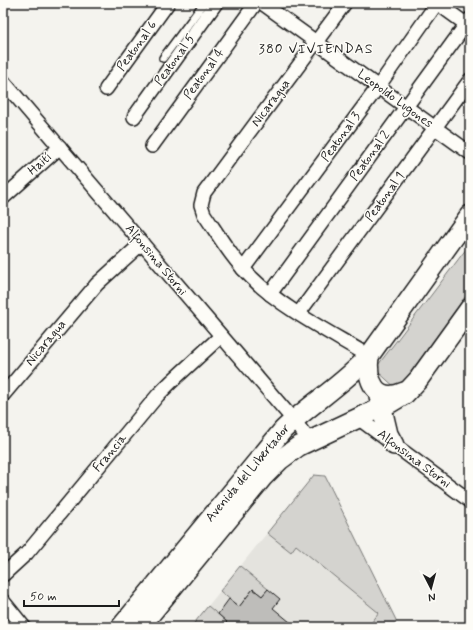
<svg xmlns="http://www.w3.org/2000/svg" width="473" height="630" viewBox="0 0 473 630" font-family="Mynerve,sans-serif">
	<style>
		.built { fill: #e4e3de }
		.green { fill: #d4d3cf; stroke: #787876 }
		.building { fill: #bebdba; stroke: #1c1c1c }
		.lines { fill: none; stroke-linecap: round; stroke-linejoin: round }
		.lane-casing { stroke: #1c1c1c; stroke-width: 10 }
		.street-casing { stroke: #1c1c1c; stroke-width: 16 }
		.secondary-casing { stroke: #1c1c1c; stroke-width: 22 }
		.lane { stroke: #fdfcf7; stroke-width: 7 }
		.street { stroke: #fdfcf7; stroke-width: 13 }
		.secondary { stroke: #fdfcf7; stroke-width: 19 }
		.labels { text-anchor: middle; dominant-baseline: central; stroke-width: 3; stroke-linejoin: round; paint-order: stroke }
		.street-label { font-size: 13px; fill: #1c1c1c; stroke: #fdfcf7 }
		.neighbourhood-label { font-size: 14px; letter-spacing: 1px; fill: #1c1c1c; stroke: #fdfcf7 }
	</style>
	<rect width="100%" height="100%" fill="#f4f3ee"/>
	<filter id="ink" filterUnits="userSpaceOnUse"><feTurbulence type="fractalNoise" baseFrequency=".025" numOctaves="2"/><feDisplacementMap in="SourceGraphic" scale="8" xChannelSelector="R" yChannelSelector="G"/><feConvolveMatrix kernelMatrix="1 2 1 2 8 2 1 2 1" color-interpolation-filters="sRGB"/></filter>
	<g filter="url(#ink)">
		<polygon class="built" points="314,475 325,476 396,620 395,627 191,627"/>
		<g class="green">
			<polygon points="470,244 470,290 398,390 375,369"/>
			<polygon points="314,475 325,476 396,620 395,627 368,627 379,613 296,545 291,552 267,533"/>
			<polygon points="240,566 268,589 262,596 253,589 239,607 220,591"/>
			<polygon points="208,606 227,622 222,627 191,627"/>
		</g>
		<polygon class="building" points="253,589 262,596 268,589 280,599 273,608 296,627 222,627 227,622 218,614 229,599 239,607"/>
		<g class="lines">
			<defs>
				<polyline id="lane" points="163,58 204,3"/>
				<g id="street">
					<polyline points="262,3 470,153"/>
					<path d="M345,3L204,193L201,205L204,214C219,236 233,260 252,278C283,309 331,333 369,356"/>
					<polyline points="3,81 296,423 309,440"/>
					<polyline points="106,89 168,3"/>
					<polyline points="134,117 216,3"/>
					<polyline points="152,146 256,3"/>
					<polyline points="3,198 60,147"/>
					<polyline points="243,269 378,87 437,3 470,27"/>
					<polyline points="270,294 470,19"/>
					<polyline points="299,313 470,80"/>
					<polyline points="3,395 97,284 142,243"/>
					<polyline points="358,418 470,501"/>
					<polyline points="3,575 27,553 158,395 171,382 221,336"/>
					<polyline points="3,601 24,627"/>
				</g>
				<g id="secondary">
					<path d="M369,356C366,379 375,405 404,392"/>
					<polyline points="379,396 388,434 394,445"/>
					<path d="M121,627L283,430C310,404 344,384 369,356L470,215"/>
					<polyline points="140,627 263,477 280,460 299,446 390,403 405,394 418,380 470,308"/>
				</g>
			</defs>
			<use href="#lane" class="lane-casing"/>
			<use href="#street" class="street-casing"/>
			<use href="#secondary" class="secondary-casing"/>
			<use href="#lane" class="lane"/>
			<use href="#street" class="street"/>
			<use href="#secondary" class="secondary"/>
		</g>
	</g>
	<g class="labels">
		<g class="street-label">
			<text transform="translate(137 46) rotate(-54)">Peatonal 6</text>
			<text transform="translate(175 60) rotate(-54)">Peatonal 5</text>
			<text transform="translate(204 74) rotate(-54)">Peatonal 4</text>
			<text transform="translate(395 99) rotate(36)">Leopoldo Lugones</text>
			<text transform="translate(271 103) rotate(-53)">Nicaragua</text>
			<text transform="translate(341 137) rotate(-54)">Peatonal 3</text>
			<text transform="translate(370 156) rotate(-54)">Peatonal 2</text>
			<text transform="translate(40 164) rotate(-41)">Haití</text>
			<text transform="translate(385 197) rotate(-54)">Peatonal 1</text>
			<text transform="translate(156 260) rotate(50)">Alfonsina Storni</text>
			<text transform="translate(46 343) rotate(-50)">Nicaragua</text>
			<text transform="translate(110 453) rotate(-50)">Francia</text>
			<text transform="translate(414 459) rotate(37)">Alfonsina Storni</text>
			<text transform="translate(248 473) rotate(-50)">Avenida del Libertador</text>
		</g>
		<g class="neighbourhood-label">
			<text x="316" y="49">380 VIVIENDAS</text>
		</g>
	</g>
	<rect width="473" height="630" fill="none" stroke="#fdfcf7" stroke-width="16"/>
	<rect x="8" y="8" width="457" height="614" fill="none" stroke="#1c1c1c" stroke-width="1.5" filter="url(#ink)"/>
	<g transform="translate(431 588) rotate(174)" stroke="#fdfcf7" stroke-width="3" paint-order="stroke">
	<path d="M0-3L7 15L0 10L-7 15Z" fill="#1c1c1c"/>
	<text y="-6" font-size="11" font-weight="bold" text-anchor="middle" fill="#1c1c1c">N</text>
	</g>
	<path d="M24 600v6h95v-6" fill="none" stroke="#1c1c1c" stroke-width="2"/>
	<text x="30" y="600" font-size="12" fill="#1c1c1c" stroke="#fdfcf7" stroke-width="3" paint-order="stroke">50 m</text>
</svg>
